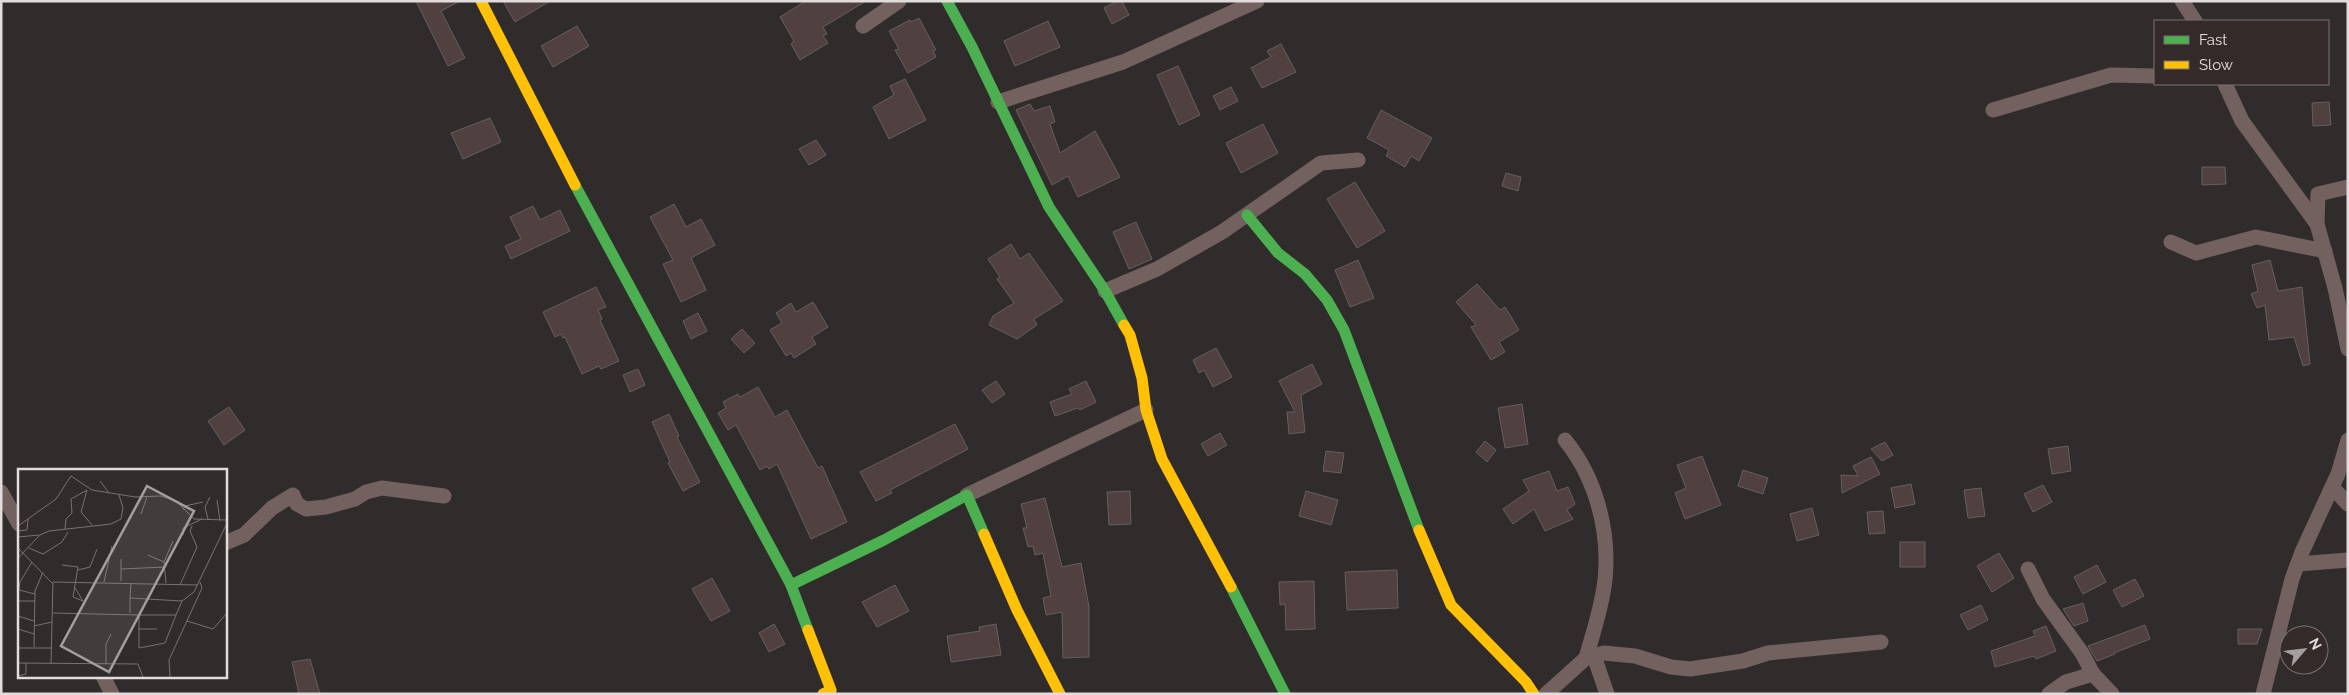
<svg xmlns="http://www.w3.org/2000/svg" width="2349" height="695" viewBox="0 0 2349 695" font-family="Raleway,sans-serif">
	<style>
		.building { fill: #50403f; stroke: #64605f }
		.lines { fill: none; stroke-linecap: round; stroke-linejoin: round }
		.street { stroke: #72615f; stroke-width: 15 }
		.fast { stroke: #4caf50; stroke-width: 11 }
		.slow { stroke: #ffc107; stroke-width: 11 }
		.inset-road { fill: none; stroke: #787272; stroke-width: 1 }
		.view { fill: #a59e9e; fill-opacity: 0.15; stroke: #a59e9e; stroke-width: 2.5 }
		.inset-edge { fill: none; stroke: #e3dcdc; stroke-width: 2.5 }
	</style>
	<rect width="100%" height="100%" fill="#312c2c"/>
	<g class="building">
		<polygon points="416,1 460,1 441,11 465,58 448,66"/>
		<polygon points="503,1 550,1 515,22"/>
		<polygon points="806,1 866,1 823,27 827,34 823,36 828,43 800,60 791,44 794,41 780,17"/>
		<polygon points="1117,1 1122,1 1129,15 1112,24 1104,8"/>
		<polygon points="919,18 936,50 933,51 936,57 908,73 895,50 899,49 889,31 910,20 911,22"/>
		<polygon points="1048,21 1060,47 1015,66 1004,41"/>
		<polygon points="577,26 589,46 553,67 541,46"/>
		<polygon points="1281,44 1296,72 1262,88 1251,68 1271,57 1267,51"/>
		<polygon points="1178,66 1200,115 1179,125 1157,75"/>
		<polygon points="905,79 926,120 889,139 873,107 894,95 890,86"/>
		<polygon points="1231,87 1238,101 1220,110 1213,96"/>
		<polygon points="2329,102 2331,125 2313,126 2312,103"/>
		<polygon points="1030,104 1034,111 1050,106 1055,122 1050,124 1060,153 1095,131 1120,177 1078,197 1068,176 1052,185 1016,110"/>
		<polygon points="1381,110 1432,138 1419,161 1411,156 1405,167 1386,156 1389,150 1367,138"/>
		<polygon points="490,118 501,142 463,159 451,133"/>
		<polygon points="1263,124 1278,153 1241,173 1226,143"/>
		<polygon points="816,140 826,155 809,165 799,149"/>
		<polygon points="2202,167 2225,167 2226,184 2202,185"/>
		<polygon points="1506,173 1521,177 1518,191 1502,186"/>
		<polygon points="1355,182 1385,231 1357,248 1327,199"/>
		<polygon points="674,204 686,227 701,219 715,245 691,258 706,290 681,302 663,264 673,260 650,217"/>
		<polygon points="533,206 540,220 560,210 570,231 511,259 505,246 521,239 510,217"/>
		<polygon points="1136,222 1152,259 1129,269 1113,232"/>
		<polygon points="1011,244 1020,259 1029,253 1063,301 1034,319 1037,325 1017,339 989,325 993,316 1014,303 997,279 1000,277 988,259"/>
		<polygon points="1358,260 1374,298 1350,307 1335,270"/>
		<polygon points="2270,260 2278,291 2302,287 2310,364 2303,366 2294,337 2269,340 2265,305 2257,308 2251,294 2258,291 2252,265"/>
		<polygon points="1477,284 1500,310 1505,307 1519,330 1499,342 1505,352 1491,360 1471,327 1476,325 1456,302"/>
		<polygon points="596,287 606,307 598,310 602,319 600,320 619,361 601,369 599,366 582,374 565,337 563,338 561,334 555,337 543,312"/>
		<polygon points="813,302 828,327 812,337 816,344 794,358 791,353 786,356 770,330 782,323 776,313 791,303 796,312"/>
		<polygon points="698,313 707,331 691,339 683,321"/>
		<polygon points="742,329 755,343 744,353 731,339"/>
		<polygon points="1216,348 1232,377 1213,387 1204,370 1199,373 1193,360"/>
		<polygon points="1312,364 1322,384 1301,395 1305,432 1289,434 1287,412 1295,412 1279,381"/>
		<polygon points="638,369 645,385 630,392 623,375"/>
		<polygon points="996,381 1005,394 992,403 982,390"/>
		<polygon points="1086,381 1096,402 1080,410 1078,408 1055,416 1050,402 1072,394 1069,389"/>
		<polygon points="758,387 775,417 787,410 818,468 822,466 847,522 811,539 777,464 769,469 767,466 760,470 736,425 728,430 718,413 726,408 723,402 738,394 740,397"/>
		<polygon points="1522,404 1528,444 1505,448 1498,408"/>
		<polygon points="229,407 245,430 224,445 208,421"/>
		<polygon points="669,414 679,436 677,437 700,482 683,491 668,463 670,462 652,422"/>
		<polygon points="955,424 968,449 890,490 892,493 876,501 860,472"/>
		<polygon points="1220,433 1227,445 1208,456 1201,444"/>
		<polygon points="1485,441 1496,450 1487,462 1476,452"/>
		<polygon points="1885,442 1893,455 1882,461 1871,449"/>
		<polygon points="2068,446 2071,471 2052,474 2048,449"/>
		<polygon points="1326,451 1344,453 1341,473 1323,471"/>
		<polygon points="1702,456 1721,505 1685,519 1675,493 1686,488 1677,465"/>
		<polygon points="1871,457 1880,474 1842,493 1841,475 1858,476 1853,466"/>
		<polygon points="1743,470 1768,478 1763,494 1738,486"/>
		<polygon points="1549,471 1557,491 1568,487 1575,504 1567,510 1573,519 1545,531 1534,509 1513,524 1503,509 1529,491 1523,480"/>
		<polygon points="1911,484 1915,504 1895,508 1891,488"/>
		<polygon points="2043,485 2052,502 2033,512 2024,494"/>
		<polygon points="1981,488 1985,516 1968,518 1964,490"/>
		<polygon points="1130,491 1131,524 1109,525 1107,492"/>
		<polygon points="1306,491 1338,500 1331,525 1299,516"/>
		<polygon points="1045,498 1062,567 1081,563 1089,607 1089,657 1063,658 1062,612 1046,615 1043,598 1051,596 1043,553 1035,555 1033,546 1028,547 1023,528 1027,528 1021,504"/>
		<polygon points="1812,508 1819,535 1797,541 1790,514"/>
		<polygon points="1883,511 1885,533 1869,534 1867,512"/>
		<rect x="1900" y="542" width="25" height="25"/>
		<polygon points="1999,553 2014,578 1992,592 1977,566"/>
		<polygon points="2097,565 2106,582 2083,594 2074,577"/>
		<polygon points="1397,570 1398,608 1347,610 1345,572"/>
		<polygon points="712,578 730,611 711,621 692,589"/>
		<polygon points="2135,579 2144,596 2122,607 2113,590"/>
		<polygon points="1314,581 1315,629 1286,630 1285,604 1280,605 1279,582"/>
		<polygon points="895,585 909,611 877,627 862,602"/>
		<polygon points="2083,603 2088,621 2074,626 2063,609"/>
		<polygon points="1981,605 1988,620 1968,630 1960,615"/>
		<polygon points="774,624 785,644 769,652 759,633"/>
		<polygon points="996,624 1001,655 951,662 947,636 980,631 979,627"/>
		<polygon points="2145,625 2150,639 2114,653 2115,654 2097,661 2088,646"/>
		<polygon points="2046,626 2056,651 2036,659 2034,656 1995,667 1991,651 2035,636 2033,631"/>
		<polygon points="2238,629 2262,629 2257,644 2238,644"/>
		<polygon points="310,659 320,694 299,694 292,662"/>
	</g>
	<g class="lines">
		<g class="street">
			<polyline points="2182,1 2195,21"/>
			<polyline points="863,26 899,1"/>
			<polyline points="2225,84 2242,121 2317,224 2335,288 2348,349"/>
			<polyline points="998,102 1123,62 1257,1"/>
			<polyline points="1993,110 2111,75 2155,76"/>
			<polyline points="2317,224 2318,194 2348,187"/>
			<polyline points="2171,242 2196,253 2256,237 2325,251"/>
			<polyline points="1105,291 1157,269 1222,232 1321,163 1358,160"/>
			<path d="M1565,440C1596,478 1610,531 1605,580C1602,607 1593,633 1586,658"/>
			<polyline points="2332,487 2348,504"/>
			<polyline points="1,492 19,524"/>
			<polyline points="967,495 1146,410"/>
			<polyline points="225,543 244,535 272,508 293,495 297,504 306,509 326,507 355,499 366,492 382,488 444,496"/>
			<polyline points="2298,564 2348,560"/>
			<polyline points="2028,569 2043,599 2082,653 2093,674"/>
			<polyline points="1594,656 1607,694"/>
			<polyline points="103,676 112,694"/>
			<polyline points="1546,694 1586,658 1604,653 1635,656 1671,667 1690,669 1743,661 1768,653 1881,642"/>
			<polyline points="2049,694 2066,682 2093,674 2112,694"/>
			<polyline points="2263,694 2292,579 2302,552 2338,474 2348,440"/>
		</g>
		<g class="fast">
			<polyline points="947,1 972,47 1049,207 1105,291 1124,325"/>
			<polyline points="575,185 791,585 808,630"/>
			<polyline points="1247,215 1278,253 1305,274 1327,300 1344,330 1419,530"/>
			<polyline points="791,585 884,540 967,495 984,534"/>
			<polyline points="1231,587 1285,694"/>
		</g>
		<g class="slow">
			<polyline points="481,1 575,185"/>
			<polyline points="1124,325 1130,335 1142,378 1146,410 1162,459 1231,587"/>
			<polyline points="1419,530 1451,605 1526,682 1534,694"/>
			<polyline points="984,534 1017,610 1060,694"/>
			<polyline points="808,630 831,690 823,694"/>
		</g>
	</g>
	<g transform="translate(18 469)">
		<rect width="209" height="209" fill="#312c2c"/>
		<path class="inset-road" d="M82,12L91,24M69,21L63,43L74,56M199,31L202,52M165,41L167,37L185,33M123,45L129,28M190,50L187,38L192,28M0,57L38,30L53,7L74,21L117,28L143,27L158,32L176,50L209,51M47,60L48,50L54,44L53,30L69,21M0,62L9,61L10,50M165,66V59L184,50M0,68L21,66M0,79L34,114M11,79L25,85L44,73L50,63M130,86L146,93L148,114M0,89L22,66L31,62L93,55L103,50L105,39L101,26M146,93L155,72M44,96L60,98L55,128L65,132L57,119M103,100L147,98M60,101L72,98L79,80M103,112V90M86,113L94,77M162,116L179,78L172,62L174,57M1,121L17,125M0,125L2,113L14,93M112,129L113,114M0,132H17M35,144L121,146V179L147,174L158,146M112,144V129L164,132L176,123L209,54M121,146H158L164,132M0,147L16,152M169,152L195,160L209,144M16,157L34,153M0,160L16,165M120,160H139M16,178L17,122L25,103M0,179H34M0,194L120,195L125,208M33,195L35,113L180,116M88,195V175L93,165M0,207L8,205V194M152,208L151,191L184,119L182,113"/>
		<path class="view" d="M129,17L176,42L91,203L43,177Z"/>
		<rect width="209" height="209" class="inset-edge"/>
	</g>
	<rect width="2349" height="695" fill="none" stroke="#e3dcdc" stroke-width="5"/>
	<rect x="2154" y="20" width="175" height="65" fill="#342a29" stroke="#7a7171"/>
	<rect x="2164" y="36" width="25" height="8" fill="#4caf50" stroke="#7a7171"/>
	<text x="2199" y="45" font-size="15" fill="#e3dcdc">Fast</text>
	<rect x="2164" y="61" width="25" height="8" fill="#ffc107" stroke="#7a7171"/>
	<text x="2199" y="70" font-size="15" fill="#e3dcdc">Slow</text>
	<g transform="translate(2304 650) rotate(62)"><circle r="24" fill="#342a29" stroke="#7a7171"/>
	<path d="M0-4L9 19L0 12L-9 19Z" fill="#a59e9e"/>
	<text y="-8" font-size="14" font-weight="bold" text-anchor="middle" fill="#e3dcdc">N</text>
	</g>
</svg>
